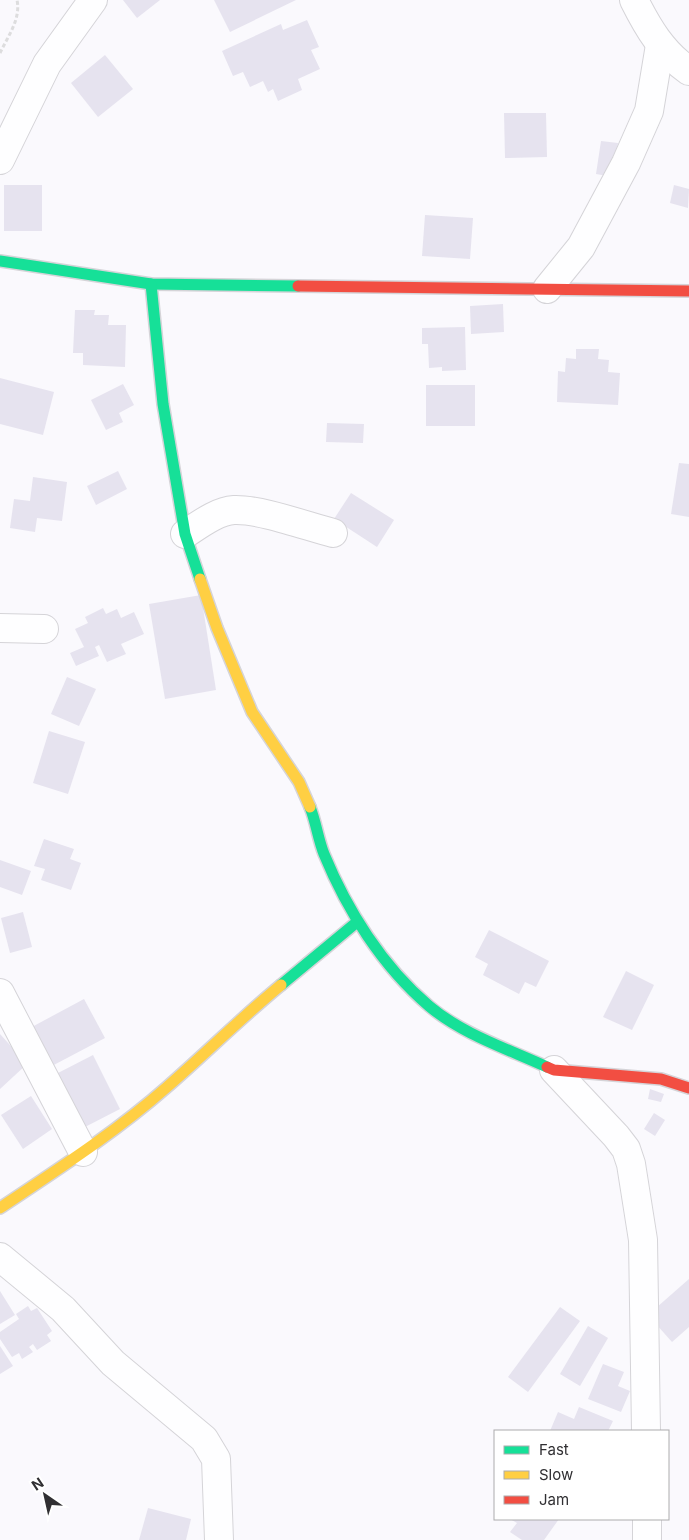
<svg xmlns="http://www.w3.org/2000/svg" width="689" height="1540" viewBox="0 0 689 1540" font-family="Inter,sans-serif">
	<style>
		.building { fill: #e6e3ef }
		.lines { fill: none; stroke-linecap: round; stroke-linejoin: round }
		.street-casing { stroke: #d5d4d8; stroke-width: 30 }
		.fast-casing { stroke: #d5d4d8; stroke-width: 14 }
		.slow-casing { stroke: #d5d4d8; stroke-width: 14 }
		.jam-casing { stroke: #d5d4d8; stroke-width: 14 }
		.path { stroke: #ddddde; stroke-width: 3; stroke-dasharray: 4 2.5; stroke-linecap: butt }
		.street { stroke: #fefeff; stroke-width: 28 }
		.fast { stroke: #16e098; stroke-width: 11 }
		.slow { stroke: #ffcf43; stroke-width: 11 }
		.jam { stroke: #f24e42; stroke-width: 11 }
	</style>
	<rect width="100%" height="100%" fill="#faf9fd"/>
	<g class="building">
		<polygon points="123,0 160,0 137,18"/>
		<polygon points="214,0 296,0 230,32"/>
		<polygon points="307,20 319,47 311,50 320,69 298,79 302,90 278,101 273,89 268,92 263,81 250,87 243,72 233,76 222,51 281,24 283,30"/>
		<polygon points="105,55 133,89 98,117 71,83"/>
		<polygon points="504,113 546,113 547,157 505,158"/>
		<polygon points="601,141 618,143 613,177 596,174"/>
		<rect x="4" y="185" width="38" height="46"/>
		<polygon points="674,185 689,189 688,208 670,203"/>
		<polygon points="425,215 473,218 470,259 422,256"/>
		<polygon points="503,304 504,332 471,334 470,306"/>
		<polygon points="75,310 95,310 94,315 109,315 108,325 126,325 125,367 83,365 83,353 73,353"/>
		<polygon points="465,327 466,370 442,371 442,367 429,368 428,344 422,344 422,328"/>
		<polygon points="576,349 599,349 598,359 609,360 608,372 620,373 618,405 557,402 558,371 565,372 566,358 576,359"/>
		<polygon points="0,378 54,392 43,435 0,424"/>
		<polygon points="123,384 134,405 119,413 123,422 106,430 91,400"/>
		<rect x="426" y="385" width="49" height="41"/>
		<polygon points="327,423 364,424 363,443 326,442"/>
		<polygon points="679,463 689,464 689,517 671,514"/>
		<polygon points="118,471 127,489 96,505 87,486"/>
		<polygon points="33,477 67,482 62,521 37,518 35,532 10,528 14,499 30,501"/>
		<polygon points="351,493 394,520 377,547 334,519"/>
		<polygon points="201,595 216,690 165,699 149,604"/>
		<polygon points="103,608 106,614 117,609 121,618 134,612 144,634 121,644 126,654 107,662 99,645 95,647 99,656 76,666 70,653 84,647 75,629 88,623 85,617"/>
		<polygon points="67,677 96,689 79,726 51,714"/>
		<polygon points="49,731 85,742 68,794 33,783"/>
		<polygon points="44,839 74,849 70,859 81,863 71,890 41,880 45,869 34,866"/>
		<polygon points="0,860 31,871 22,895 0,887"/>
		<polygon points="23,912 32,947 10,953 1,918"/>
		<polygon points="489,930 549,961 536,987 525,982 519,994 483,975 488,964 475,957"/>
		<polygon points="626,971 654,985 632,1030 603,1017"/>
		<polygon points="84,999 105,1038 50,1067 30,1028"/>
		<polygon points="0,1034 27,1064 0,1089"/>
		<polygon points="93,1055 120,1109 85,1127 58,1073"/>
		<polygon points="650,1089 664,1094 661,1102 648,1099"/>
		<polygon points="31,1096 52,1129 23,1149 1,1115"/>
		<polygon points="654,1113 665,1120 655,1136 644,1129"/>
		<polygon points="689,1279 689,1327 672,1342 648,1315"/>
		<polygon points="0,1291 15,1315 0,1324"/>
		<polygon points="28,1306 31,1311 37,1308 52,1331 47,1335 51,1341 37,1350 33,1344 29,1347 33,1352 22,1359 19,1353 12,1357 0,1339 0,1332 19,1319 16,1314"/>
		<polygon points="560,1307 580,1321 528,1392 508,1377"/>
		<polygon points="588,1326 608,1338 580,1386 560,1374"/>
		<polygon points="0,1346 13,1366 0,1374"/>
		<polygon points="603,1364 624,1372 618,1386 630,1391 621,1412 588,1399"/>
		<polygon points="579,1407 613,1421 608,1431 550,1431 558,1412 574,1419"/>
		<polygon points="148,1508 191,1519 186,1540 139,1540"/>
		<polygon points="510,1519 559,1519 544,1540 522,1540 510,1532 517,1523"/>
	</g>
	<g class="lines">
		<defs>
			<g id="street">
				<path d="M634,0C648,28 662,52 689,71"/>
				<polyline points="0,160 47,64 93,0"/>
				<polyline points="547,289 581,247 626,163 649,111 660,45"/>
				<path d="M185,534C199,525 217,511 234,510C260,509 306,526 333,533"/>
				<polyline points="0,628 44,629"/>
				<polyline points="0,993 83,1152"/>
				<polyline points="554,1070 616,1136 626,1149 631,1164 643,1240 646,1431"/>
				<polyline points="0,1257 63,1309 113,1363 204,1439 216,1459 219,1540"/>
				<polyline points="647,1519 647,1540"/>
			</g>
			<g id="fast">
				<polyline points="0,261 151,284 298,286"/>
				<polyline points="151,284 163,404 185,534 200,579"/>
				<path d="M310,807C316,822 318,839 324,854C347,910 382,966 429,1006C462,1034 508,1049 547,1067"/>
				<polyline points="281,985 357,922"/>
			</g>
			<g id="slow">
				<polyline points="200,579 217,628 252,712 299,782 310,807"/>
				<path d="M0,1208C57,1170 116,1132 167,1087C206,1053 242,1017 281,985"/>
			</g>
			<g id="jam">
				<polyline points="298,286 689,291"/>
				<polyline points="547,1067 554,1070 661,1079 689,1088"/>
			</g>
		</defs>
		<use href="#street" class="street-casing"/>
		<use href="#fast" class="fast-casing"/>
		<use href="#slow" class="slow-casing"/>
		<use href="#jam" class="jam-casing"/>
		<path class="path" d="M0,53C8,36 21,19 17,0"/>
		<use href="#street" class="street"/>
		<use href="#fast" class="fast"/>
		<use href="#slow" class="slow"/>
		<use href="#jam" class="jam"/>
	</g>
	<rect x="494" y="1430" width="175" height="90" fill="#ffffff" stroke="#acacad"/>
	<rect x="504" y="1446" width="25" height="8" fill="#16e098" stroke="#acacad"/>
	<text x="539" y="1455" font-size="15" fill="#302f32">Fast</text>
	<rect x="504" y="1471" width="25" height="8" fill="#ffcf43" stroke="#acacad"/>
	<text x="539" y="1480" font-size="15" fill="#302f32">Slow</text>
	<rect x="504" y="1496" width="25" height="8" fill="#f24e42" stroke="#acacad"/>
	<text x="539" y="1505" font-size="15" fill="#302f32">Jam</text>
	<g transform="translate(45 1495) rotate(326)" stroke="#ffffff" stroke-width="4" paint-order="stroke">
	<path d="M0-4L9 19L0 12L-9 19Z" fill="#302f32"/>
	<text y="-8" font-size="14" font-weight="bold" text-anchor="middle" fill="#302f32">N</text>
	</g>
</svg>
